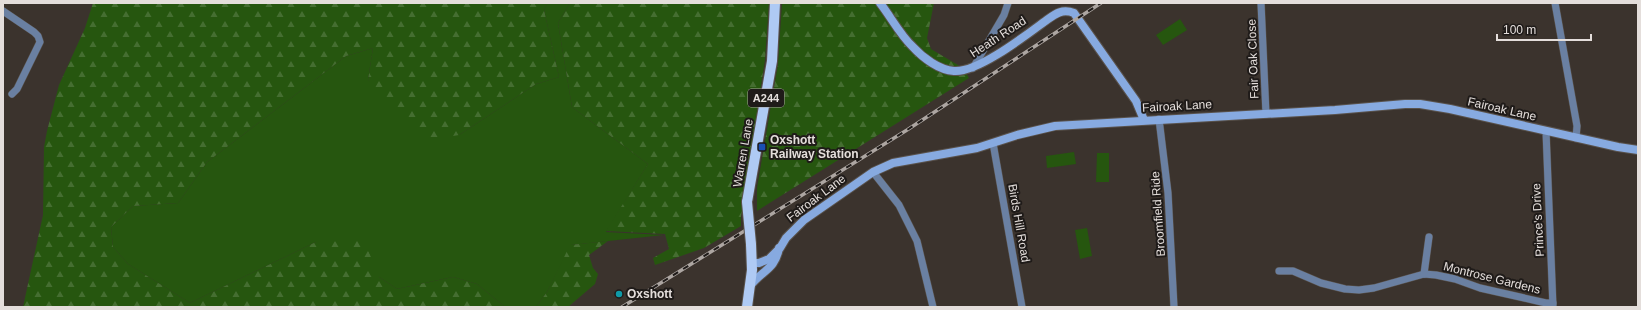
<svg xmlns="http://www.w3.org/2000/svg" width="1641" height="310" viewBox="0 0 1641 310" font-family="Arial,sans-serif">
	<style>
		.grass { fill: #26560f }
		.forest { fill: url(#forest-firs) }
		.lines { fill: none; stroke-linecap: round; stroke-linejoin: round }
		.street-casing { stroke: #59524c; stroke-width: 8 }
		.secondary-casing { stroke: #59524c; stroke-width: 10 }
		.primary-casing { stroke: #59524c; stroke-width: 12 }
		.street { stroke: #6a80a2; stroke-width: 7 }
		.secondary { stroke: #87aae0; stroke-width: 8 }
		.primary { stroke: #afcaf4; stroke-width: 10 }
		.rail-casing { stroke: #ada6a2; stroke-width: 3.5 }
		.rail { stroke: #1f1b19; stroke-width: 2; stroke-dasharray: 6; stroke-linecap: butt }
		.primary-bridge-casing { stroke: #59524c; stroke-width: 12; stroke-linecap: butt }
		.primary-bridge { stroke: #afcaf4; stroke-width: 10 }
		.transit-dot { fill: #1a4fb4; stroke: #1f1b19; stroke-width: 1.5 }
		.culture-dot { fill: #0f9aa8; stroke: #1f1b19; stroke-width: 1.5 }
		.labels { text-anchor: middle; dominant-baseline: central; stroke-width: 4; stroke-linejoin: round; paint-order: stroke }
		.shield { fill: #1f1b19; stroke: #a9a4a1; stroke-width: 1 }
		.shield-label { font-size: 11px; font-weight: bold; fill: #e4dedb }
		.street-label { font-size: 12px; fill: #e4dedb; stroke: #1f1b19 }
		.poi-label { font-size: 12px; font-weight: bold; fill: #e4dedb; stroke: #1f1b19; text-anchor: start }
	</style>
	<defs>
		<pattern id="forest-firs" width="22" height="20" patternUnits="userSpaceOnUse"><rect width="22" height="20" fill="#26560f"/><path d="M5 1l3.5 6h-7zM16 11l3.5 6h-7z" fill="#456e31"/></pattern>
	</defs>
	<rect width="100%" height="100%" fill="#3b332d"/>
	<g class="grass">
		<polygon points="547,3 570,3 558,23 572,107 648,164 606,232 664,235 571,245 547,292 536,307 505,307 477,284 453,277 397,289 379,277 316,242 190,303 128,264 113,247 111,227 133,206 178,203 207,162 346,56 373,48 368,80 459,135 536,84 559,77 544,10"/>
		<polygon points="1180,19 1187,30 1163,45 1156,35"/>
		<polygon points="1074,152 1076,164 1047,168 1046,156"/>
		<polygon points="1097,153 1109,153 1109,182 1096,182"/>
		<polygon points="1087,228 1092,256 1080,259 1075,230"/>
	</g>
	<g class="forest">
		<polygon points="93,3 547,3 544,10 559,77 536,84 459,135 422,141 368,80 373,48 346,56 207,162 178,203 133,206 111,227 113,247 128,264 190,303 316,242 364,240 379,277 397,289 453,277 477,284 505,307 23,307 43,215 44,147 47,131 59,85 85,28"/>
		<polygon points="570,3 769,3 765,60 741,217 741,226 704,248 655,265 653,258 669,249 665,234 606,231 648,164 572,107 558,23"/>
		<polygon points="782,3 934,3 927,38 931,49 963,68 969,78 757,211 757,188 778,64"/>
		<polygon points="608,241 589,255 593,268 598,274 595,284 568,307 536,307 547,292 570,245"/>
	</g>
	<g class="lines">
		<defs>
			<g id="street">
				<polyline points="1261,3 1266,114"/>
				<polyline points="1555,3 1577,126 1576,138"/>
				<polyline points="3,11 34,32 38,36 40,42 17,89 12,94"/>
				<polyline points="973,68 1004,15 1008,3"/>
				<polyline points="1159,119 1168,193 1174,307"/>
				<polyline points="1546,131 1553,307"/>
				<polyline points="993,143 1022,307"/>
				<polyline points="873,172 899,205 917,241 933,307"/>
				<polyline points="1279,271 1293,271 1321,283 1345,289 1359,290 1374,288 1424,274 1436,275 1455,279 1480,288 1546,303 1553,303"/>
				<polyline points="1424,274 1429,237"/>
			</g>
			<g id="secondary">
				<path d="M880,3C891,17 900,35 913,47C923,58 939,70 954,71C977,73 1025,36 1044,22C1054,15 1061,8 1074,13L1136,101L1144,120"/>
				<polyline points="752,263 759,263 769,259 780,248 786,238 804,220 873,172 893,163 977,148 1017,135 1055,126 1335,110 1405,104 1420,104 1450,109 1618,147 1638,150"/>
				<path d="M750,286C762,270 775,270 779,248"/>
			</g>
			<g id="primary">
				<polyline points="747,202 772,61 775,3"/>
				<polyline points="747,307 752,270 751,244"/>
			</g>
		</defs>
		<use href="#street" class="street-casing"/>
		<use href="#secondary" class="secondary-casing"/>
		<use href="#primary" class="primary-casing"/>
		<use href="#street" class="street"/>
		<use href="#secondary" class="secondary"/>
		<use href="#primary" class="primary"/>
		<defs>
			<polyline id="rail" points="622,307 907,130 1101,3"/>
		</defs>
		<use href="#rail" class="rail-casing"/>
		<use href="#rail" class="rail"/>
		<defs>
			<polyline id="primary-bridge" points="747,202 751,244"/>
		</defs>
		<use href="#primary-bridge" class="primary-bridge-casing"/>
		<use href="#primary-bridge" class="primary-bridge"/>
	</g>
	<rect class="transit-dot" x="758" y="143" width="8" height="8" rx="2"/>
	<circle class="culture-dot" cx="619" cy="294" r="4"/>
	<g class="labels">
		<rect class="shield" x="748" y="89" width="36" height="18" rx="3"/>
		<g class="shield-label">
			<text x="766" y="98">A244</text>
		</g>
		<g class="street-label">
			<text transform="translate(998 37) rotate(-33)">Heath Road</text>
			<text transform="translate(1253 59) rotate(-92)">Fair Oak Close</text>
			<text transform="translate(1177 106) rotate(-3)">Fairoak Lane</text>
			<text transform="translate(1502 109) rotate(13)">Fairoak Lane</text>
			<text transform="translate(743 153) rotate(-80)">Warren Lane</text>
			<text transform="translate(816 198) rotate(-37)">Fairoak Lane</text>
			<text transform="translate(1158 214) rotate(-94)">Broomfield Ride</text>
			<text transform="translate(1538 220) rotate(-93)">Prince's Drive</text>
			<text transform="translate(1019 223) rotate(80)">Birds Hill Road</text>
			<text transform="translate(1492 278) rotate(14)">Montrose Gardens</text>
		</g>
		<g class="poi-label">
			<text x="770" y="140">Oxshott<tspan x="770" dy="14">Railway Station</tspan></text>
			<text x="627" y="294">Oxshott</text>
		</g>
	</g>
	<rect width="1641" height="310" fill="none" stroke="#e4dedb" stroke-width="8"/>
	<path d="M1497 34v6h94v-6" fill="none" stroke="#e4dedb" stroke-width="2"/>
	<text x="1503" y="34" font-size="12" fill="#e4dedb" stroke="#1f1b19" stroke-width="3" paint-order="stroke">100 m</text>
</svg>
